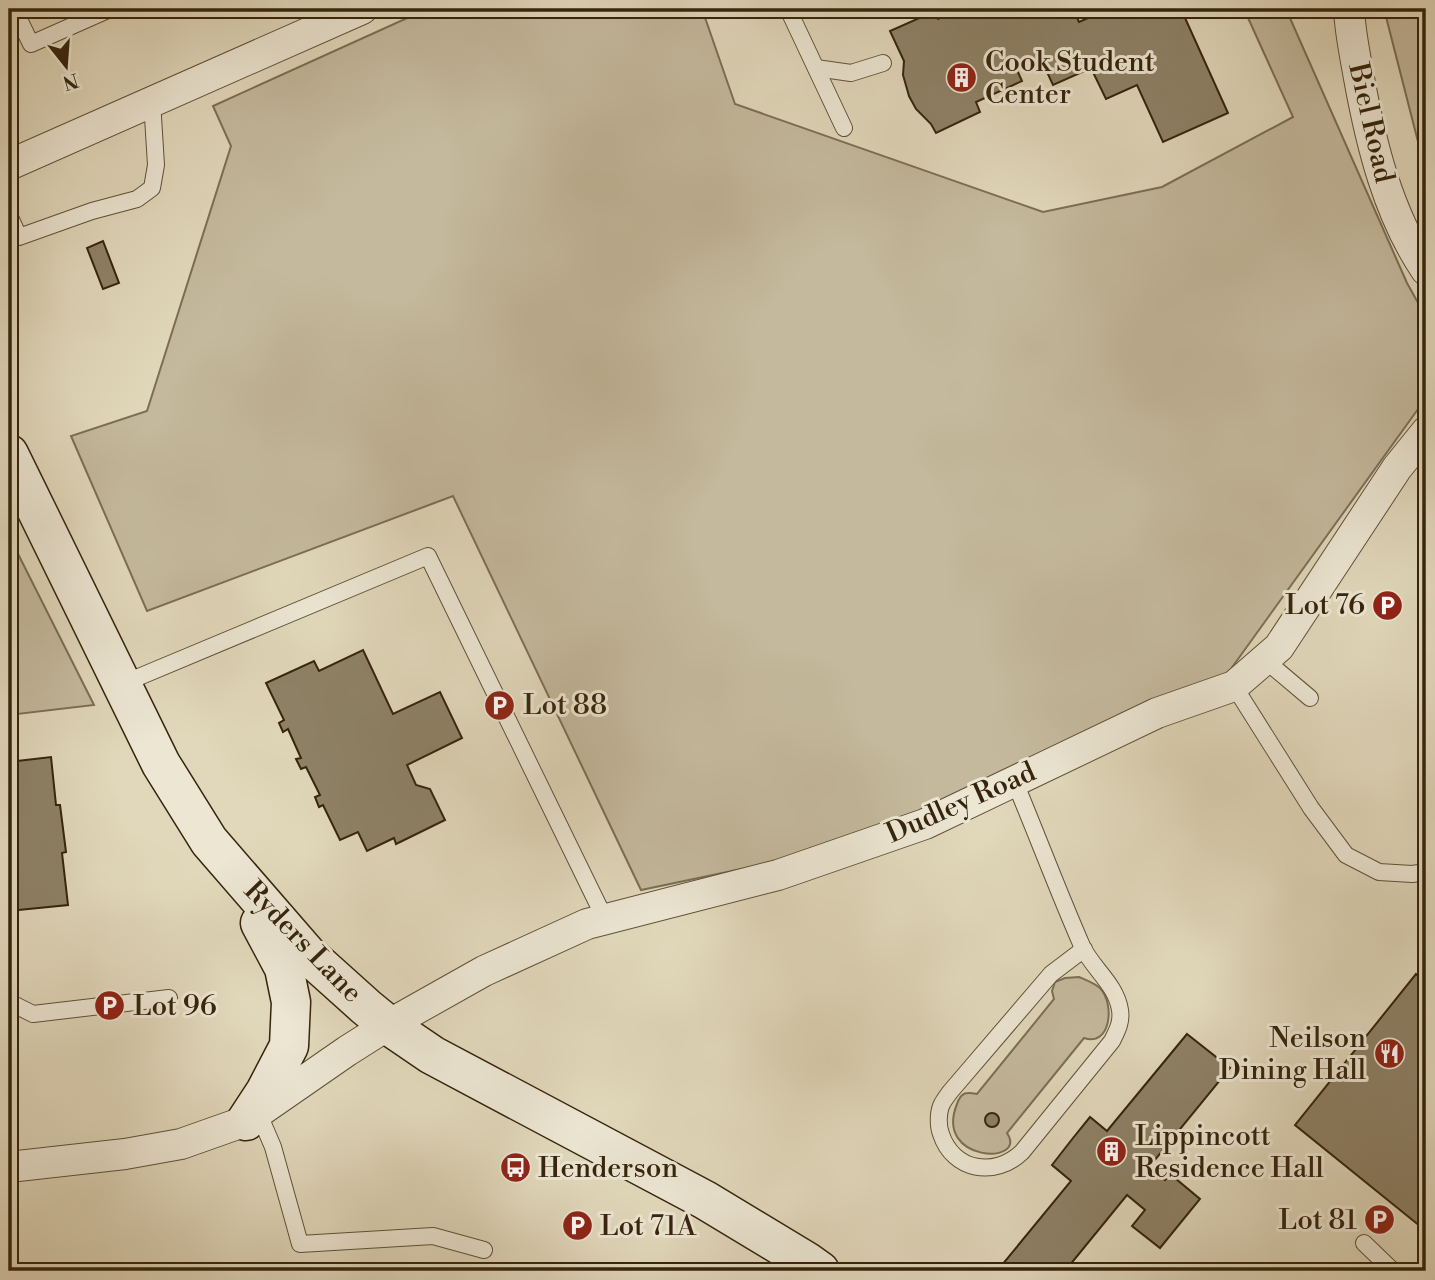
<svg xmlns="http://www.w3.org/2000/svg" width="1435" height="1280" viewBox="0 0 1435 1280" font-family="'Libre Bodoni',serif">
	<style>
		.green { fill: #c4b99d; stroke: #7c6e54; stroke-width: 2 }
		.building { fill: #8e8267; stroke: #35240c; stroke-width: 2 }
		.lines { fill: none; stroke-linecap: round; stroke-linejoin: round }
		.lane-casing { stroke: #605138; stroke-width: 18 }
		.street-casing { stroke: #605138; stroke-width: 32 }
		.secondary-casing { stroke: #35240c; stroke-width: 41 }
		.lane { stroke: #ece6d3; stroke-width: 16 }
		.street { stroke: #ece6d3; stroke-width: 30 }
		.secondary { stroke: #ece6d3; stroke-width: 38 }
		.labels { text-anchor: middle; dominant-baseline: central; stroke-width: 6; stroke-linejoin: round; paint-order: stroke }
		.poi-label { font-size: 28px; fill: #35240c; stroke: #ece6d3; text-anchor: start }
		.street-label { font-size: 28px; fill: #35240c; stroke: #ece6d3 }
	</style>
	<rect width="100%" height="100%" fill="#e1d8bb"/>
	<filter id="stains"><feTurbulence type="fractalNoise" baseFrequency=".00286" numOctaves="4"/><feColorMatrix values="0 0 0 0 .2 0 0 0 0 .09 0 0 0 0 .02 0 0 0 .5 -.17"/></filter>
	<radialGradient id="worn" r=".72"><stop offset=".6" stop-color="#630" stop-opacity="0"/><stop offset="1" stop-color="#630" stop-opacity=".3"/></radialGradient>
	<g class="green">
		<polygon points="427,9 702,9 735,104 1043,212 1162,187 1293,117 1244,9 1286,9 1407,283 1426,317 1426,398 1215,691 923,831 641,890 453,496 147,611 71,436 147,411 231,146 213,106"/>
		<polygon points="1384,9 1426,9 1426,172 1425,169"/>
		<polygon points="9,536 94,705 9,715"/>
		<path d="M1079,977C1086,980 1094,983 1100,988C1115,1004 1111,1047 1084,1038L1007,1133C1029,1165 933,1163 957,1104C961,1092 966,1092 977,1094L1054,999L1052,991L1055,982L1065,978Z"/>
	</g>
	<g class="building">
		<polygon points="960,9 1036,9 1037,11 1043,9 1073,9 1079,22 1109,9 1181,9 1228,113 1163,142 1137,85 1106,99 1091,68 1053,85 1041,59 1017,70 1022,81 976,102 980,112 936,133 931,124 916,109 909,96 903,75 904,61 890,31 935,11 938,19"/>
		<polygon points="103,241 119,283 103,289 87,248"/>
		<polygon points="363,650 393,714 440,692 462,738 407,765 416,785 430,789 445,820 396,844 394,838 367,851 358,832 340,840 323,805 319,807 315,797 320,795 306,767 301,769 296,759 301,758 288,729 283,732 279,723 284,720 266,683 314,661 319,671"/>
		<polygon points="51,757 56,805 60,805 66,852 62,853 68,905 9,911 9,762"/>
		<polygon points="1416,974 1426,983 1426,1231 1295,1125"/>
		<polygon points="1187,1034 1230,1068 1149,1167 1165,1180 1170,1174 1200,1199 1160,1248 1132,1226 1145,1210 1127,1195 1065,1271 997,1271 1071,1181 1052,1165 1073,1138 1090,1117 1107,1131"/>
		<circle cx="992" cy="1120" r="7"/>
		<polygon points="506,1159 527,1171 524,1176 503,1164"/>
		<polygon points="444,1265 446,1271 411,1271 411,1269"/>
	</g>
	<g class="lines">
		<defs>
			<g id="lane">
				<polyline points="14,9 31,44 110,9"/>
				<polyline points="788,9 844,128"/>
				<polyline points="816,68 851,73 883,63"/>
				<polyline points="9,215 19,237 92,211 137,199 152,188 156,165 152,101"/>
				<polyline points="1265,660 1310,698"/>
				<polyline points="122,684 428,556 605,919"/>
				<polyline points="1234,686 1311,808 1346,855 1379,872 1412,874 1426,872"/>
				<path d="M1014,780C1037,835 1058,891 1082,946C1092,968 1116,984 1120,1010C1122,1022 1117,1031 1112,1041L1022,1152C995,1178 953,1171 941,1134C938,1126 938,1114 941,1106C943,1101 947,1096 950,1092L1051,974L1084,949"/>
				<polyline points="9,1002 33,1014 169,998"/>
				<polyline points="258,1112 273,1147 300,1244 433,1236 484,1250"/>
				<polyline points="1364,1243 1393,1271"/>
			</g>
			<g id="street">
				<path d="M1349,9C1350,32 1355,55 1359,78C1371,144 1388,214 1426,270"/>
				<polyline points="9,165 362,9"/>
				<polyline points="9,1167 125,1154 181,1144 246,1121 347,1051 388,1025 484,971 587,924 778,875 925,824 1157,713 1234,686 1279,647 1397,468 1426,432"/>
			</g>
			<g id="secondary">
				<polyline points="9,454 161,764 209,841 307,954 366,1007 388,1025 432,1055 705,1200 806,1261 820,1271"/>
				<polyline points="246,1121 265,1092 289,1046 291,1002 284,968 260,923"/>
			</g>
		</defs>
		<use href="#lane" class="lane-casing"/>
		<use href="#street" class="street-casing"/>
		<use href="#secondary" class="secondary-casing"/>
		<use href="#lane" class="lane"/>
		<use href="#street" class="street"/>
		<use href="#secondary" class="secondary"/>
	</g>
	<defs>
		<symbol id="building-disc" viewBox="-11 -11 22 22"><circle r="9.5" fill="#8f2418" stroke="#ece6d3"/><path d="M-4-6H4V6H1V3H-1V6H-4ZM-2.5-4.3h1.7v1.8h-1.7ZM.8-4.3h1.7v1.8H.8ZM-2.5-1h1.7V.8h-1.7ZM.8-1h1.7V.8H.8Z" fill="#fff"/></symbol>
		<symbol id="parking-disc" viewBox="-11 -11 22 22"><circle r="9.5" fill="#8f2418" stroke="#ece6d3"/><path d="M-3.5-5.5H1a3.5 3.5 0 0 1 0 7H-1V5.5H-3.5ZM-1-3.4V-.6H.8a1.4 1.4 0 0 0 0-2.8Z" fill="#fff"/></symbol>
		<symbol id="restaurant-disc" viewBox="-11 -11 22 22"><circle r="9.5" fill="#8f2418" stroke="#ece6d3"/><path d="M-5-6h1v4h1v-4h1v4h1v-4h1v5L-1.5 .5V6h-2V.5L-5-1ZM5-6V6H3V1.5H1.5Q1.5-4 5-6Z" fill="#fff"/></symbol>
		<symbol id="bus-disc" viewBox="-11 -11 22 22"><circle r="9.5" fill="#8f2418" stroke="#ece6d3"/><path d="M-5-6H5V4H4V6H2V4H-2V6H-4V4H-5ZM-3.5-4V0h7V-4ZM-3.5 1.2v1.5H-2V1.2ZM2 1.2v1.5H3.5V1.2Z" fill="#fff"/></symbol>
	</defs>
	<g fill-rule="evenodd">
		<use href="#building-disc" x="944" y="60" width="35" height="35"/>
		<use href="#parking-disc" x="1370" y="588" width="35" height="35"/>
		<use href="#parking-disc" x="482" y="688" width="35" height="35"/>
		<use href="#parking-disc" x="92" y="988" width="35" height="35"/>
		<use href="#restaurant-disc" x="1372" y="1036" width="35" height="35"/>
		<use href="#building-disc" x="1094" y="1134" width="35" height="35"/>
		<use href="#bus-disc" x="498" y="1150" width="35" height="35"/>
		<use href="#parking-disc" x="1362" y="1202" width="35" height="35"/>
		<use href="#parking-disc" x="560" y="1208" width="35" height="35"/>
	</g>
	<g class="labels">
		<g class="poi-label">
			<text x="985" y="62">Cook Student<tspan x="985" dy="32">Center</tspan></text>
			<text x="1365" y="605" text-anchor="end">Lot 76</text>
			<text x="523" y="705">Lot 88</text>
			<text x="133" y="1006">Lot 96</text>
			<text x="1366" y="1038" text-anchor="end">Neilson<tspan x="1366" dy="32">Dining Hall</tspan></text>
			<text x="1135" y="1136">Lippincott<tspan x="1135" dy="32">Residence Hall</tspan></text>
			<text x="538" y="1168">Henderson</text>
			<text x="1357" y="1220" text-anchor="end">Lot 81</text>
			<text x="600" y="1226">Lot 71A</text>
		</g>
		<g class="street-label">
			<text transform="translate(1371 123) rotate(77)">Biel Road</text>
			<text transform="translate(961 803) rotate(-24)">Dudley Road</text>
			<text transform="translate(303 942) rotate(46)">Ryders Lane</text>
		</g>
	</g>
	<rect width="1435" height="1280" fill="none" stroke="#e1d8bb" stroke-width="35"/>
	<rect x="10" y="10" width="1414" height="1259" fill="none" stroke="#35240c" stroke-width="3.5"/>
	<rect x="18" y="18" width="1400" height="1245" fill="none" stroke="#35240c" stroke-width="2"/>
	<g transform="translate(66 66) rotate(163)" stroke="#ece6d3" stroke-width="5" paint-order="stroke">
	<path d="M0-5L12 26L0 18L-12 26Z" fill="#35240c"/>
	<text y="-10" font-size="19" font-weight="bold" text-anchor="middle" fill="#35240c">N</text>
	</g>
	<rect width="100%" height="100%" filter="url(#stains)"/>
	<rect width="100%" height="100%" fill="url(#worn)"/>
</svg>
